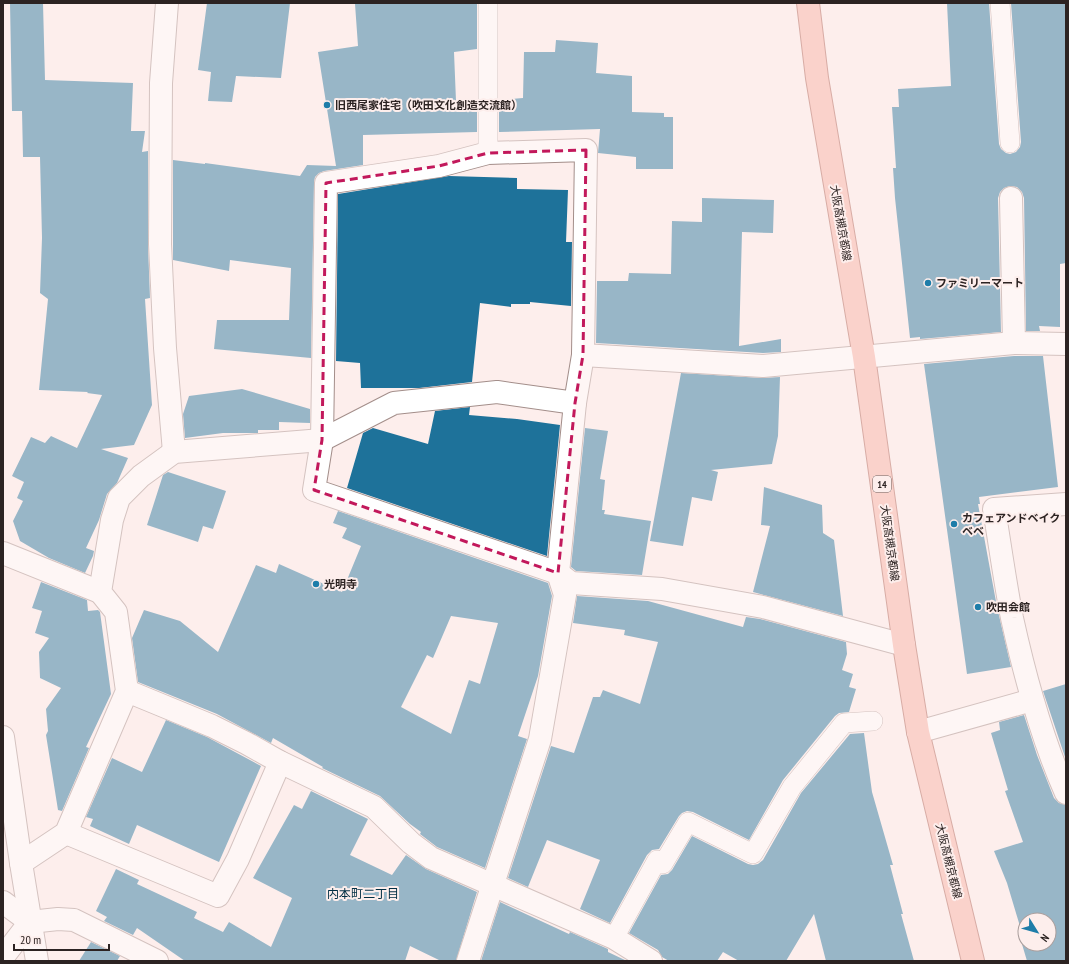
<svg xmlns="http://www.w3.org/2000/svg" width="1069" height="964" viewBox="0 0 1069 964" font-family="'PT Sans Narrow','Noto Sans JP',sans-serif">
	<style>
		.building { fill: #1e729a; fill-rule: evenodd }
		.lines { fill: none; stroke-linecap: round; stroke-linejoin: round }
		.service-casing { stroke: #a38e8a; stroke-width: 20 }
		.minor-casing { stroke: #a38e8a; stroke-width: 24 }
		.tertiary-casing { stroke: #a38e8a; stroke-width: 24 }
		.primary-casing { stroke: #ab5c4e; stroke-width: 24 }
		.service { stroke: #fff; stroke-width: 19 }
		.minor { stroke: #fff; stroke-width: 22 }
		.tertiary { stroke: #fff; stroke-width: 22 }
		.primary { stroke: #f5afa3; stroke-width: 22 }
		.marked { fill: none; stroke: #c2185b; stroke-width: 3; stroke-dasharray: 8 5; stroke-linejoin: round }
		.poi-dot { fill: #1e7da9; stroke: #fdeeec; stroke-width: 1.5 }
		.labels { text-anchor: middle; dominant-baseline: central; stroke-width: 4; stroke-linejoin: round; paint-order: stroke }
		.shield { fill: #fdeeec; stroke: #6b605f; stroke-width: 1 }
		.shield-label { font-size: 10px; font-weight: bold; fill: #2c2322 }
		.poi-label { font-size: 11px; font-weight: bold; fill: #2c2322; stroke: #fdeeec; text-anchor: start }
		.street-label { font-size: 11px; fill: #2c2322; stroke: #fdeeec }
		.neighbourhood-label { font-size: 12px; fill: #002e43; stroke: #fdeeec }
	</style>
	<rect width="100%" height="100%" fill="#fdeeec"/>
	<g class="building">
		<polygon points="10,3 43,3 45,80 133,83 131,131 145,131 142,152 148,151 148,245 150,298 145,299 152,405 134,445 101,449 128,458 117,483 107,494 99,520 86,548 94,551 93,556 85,573 49,558 20,541 13,521 23,501 17,498 24,482 12,476 31,437 45,443 51,436 77,448 102,395 87,393 88,392 39,390 48,299 40,293 42,238 40,157 23,157 22,111 12,111"/>
		<polygon points="207,3 290,3 281,78 236,76 232,102 208,101 211,72 198,70"/>
		<polygon points="370,3 477,3 477,49 454,52 456,101 477,101 477,132 363,135 363,165 324,171 319,173 315,177 314,182 311,358 214,349 217,320 289,320 291,268 230,260 229,271 173,260 173,160 205,164 205,163 300,176 307,165 336,166 318,52 358,46 355,4"/>
		<polygon points="947,3 989,3 999,144 1001,149 1006,153 1010,154 1016,152 1020,147 1021,142 1011,3 1066,3 1066,263 1060,264 1060,327 1039,326 1040,331 1026,331 1024,198 1022,192 1017,187 1010,186 1004,188 1000,192 998,198 1001,332 920,339 920,337 910,338 895,198 893,168 896,168 892,107 899,107 898,89 951,86"/>
		<polygon points="556,40 598,43 596,73 632,76 632,112 664,113 664,117 673,117 673,169 636,169 636,157 598,153 600,129 499,132 499,100 523,98 524,52 555,52"/>
		<polygon points="449,176 517,178 517,189 568,190 566,242 572,242 571,306 530,302 530,304 511,304 511,307 480,303 472,382 419,388 361,388 360,363 336,361 338,194"/>
		<polygon points="702,198 774,200 773,233 742,232 739,346 781,339 781,352 763,353 596,343 597,281 628,281 629,273 671,274 672,221 702,222"/>
		<polygon points="1014,356 1043,356 1058,487 979,497 980,504 978,504 997,607 1011,667 967,674 924,364"/>
		<polygon points="681,373 762,378 780,377 778,436 772,464 711,470 718,472 712,501 692,497 683,546 650,541"/>
		<polygon points="242,389 310,409 310,423 279,422 279,430 258,430 258,433 223,433 185,438 183,414 189,396"/>
		<polygon points="470,407 469,415 517,419 560,425 547,556 347,488 363,433 373,428 428,444 435,411"/>
		<polygon points="585,428 608,431 600,479 605,480 602,510 605,510 604,514 651,521 642,575 576,571 571,567"/>
		<polygon points="168,472 226,491 213,529 203,526 198,542 147,525 163,475"/>
		<polygon points="764,487 822,505 823,533 834,540 843,616 753,592 770,526 761,525"/>
		<path d="M338,511L548,583L552,596L538,676L518,736L527,739L485,868L437,847L420,834L421,832L410,824L380,796L322,768L323,767L273,738L271,743L217,714L138,682L132,638L144,610L180,621L218,652L256,565L276,573L279,564L342,592L361,546L342,538L347,528L333,523ZM451,616L498,623L480,684L469,680L451,734L401,707L427,655L433,658Z"/>
		<polygon points="41,582 87,600 88,611 98,610 100,612 111,694 86,747 89,748 62,811 58,810 46,735 48,731 46,709 61,688 40,678 39,652 49,638 35,633 42,611 32,608"/>
		<polygon points="577,596 648,601 743,627 746,617 760,619 846,642 847,654 842,670 853,674 849,687 856,689 849,712 839,713 835,716 783,780 749,840 693,812 687,811 682,813 679,816 659,849 652,850 647,855 610,923 580,909 600,860 547,840 528,887 508,878 551,746 574,753 593,697 600,697 603,690 640,704 658,642 624,635 625,630 573,623"/>
		<polygon points="1066,684 1066,760 1043,691"/>
		<path d="M1024,715L1037,755L1054,798L1059,803L1066,805V961H1027L1019,934L1022,933L1007,883L994,851L1023,842L1005,791L1008,790L991,733L1000,730L999,722ZM1025,920H1049V944H1025Z"/>
		<polygon points="166,720 207,737 261,766 219,862 137,825 129,844 90,826 93,819 86,817 112,758 142,772"/>
		<polygon points="864,733 872,792 893,865 890,865 903,914 901,914 914,961 826,961 814,914 786,961 739,961 723,952 717,961 669,961 662,957 658,950 629,933 661,875 668,874 672,870 692,836 748,864 753,865 758,864 763,860 801,793 850,734"/>
		<polygon points="311,791 368,819 350,855 392,875 406,855 426,869 477,892 456,961 441,961 410,946 405,961 185,961 137,928 133,935 104,921 107,917 96,911 116,869 139,880 137,884 197,912 194,918 223,932 229,922 271,947 292,898 253,878 294,805 302,809"/>
		<polygon points="500,902 569,934 570,932 608,949 608,952 627,961 481,961"/>
		<polygon points="91,942 120,956 117,961 79,961"/>
	</g>
	<g class="lines">
		<defs>
			<g id="service">
				<polyline points="488,3 488,153"/>
				<polyline points="1000,3 1010,143"/>
				<polyline points="614,938 657,860 663,864 688,822 753,854 792,787 844,723 873,721"/>
			</g>
			<g id="minor">
				<polyline points="167,3 161,83 160,244 165,348 174,452"/>
				<polyline points="1011,198 1014,343"/>
				<path d="M1066,504L994,509C1000,545 1005,582 1012,618C1025,677 1041,737 1066,793"/>
				<polyline points="3,553 100,592"/>
				<polyline points="904,645 763,607 662,589 571,583 558,573 314,490 322,440 326,183 439,166 488,153 586,150 583,355 763,366 1014,343 1066,344"/>
				<polyline points="127,691 212,726 246,743 280,762 374,807 411,843 431,858 614,938 651,961"/>
				<polyline points="918,732 1032,700"/>
				<polyline points="66,833 218,896 238,859 280,762"/>
				<polyline points="21,863 66,833 127,691 116,612 100,592 112,520 119,498 141,476 174,452 322,440 394,403 497,392 575,403"/>
				<polyline points="3,902 30,922 58,919 74,920 157,961"/>
				<polyline points="3,957 30,922"/>
				<polyline points="468,961 540,739 565,595 558,573 575,403 583,355"/>
			</g>
			<polyline id="tertiary" points="3,737 21,863 37,961"/>
			<polyline id="primary" points="808,3 817,78 864,357 904,645 918,732 973,961"/>
		</defs>
		<use href="#service" class="service-casing"/>
		<use href="#minor" class="minor-casing"/>
		<use href="#tertiary" class="tertiary-casing"/>
		<use href="#primary" class="primary-casing"/>
		<use href="#service" class="service"/>
		<use href="#minor" class="minor"/>
		<use href="#tertiary" class="tertiary"/>
		<use href="#primary" class="primary"/>
	</g>
	<path d="M0 0H1069V964H0ZM586,150L583,355L575,403L558,573L314,490L322,440L326,183L439,166L488,153Z" fill="#fdeeec" fill-opacity=".55" fill-rule="evenodd"/>
	<path class="marked" d="M586,150L583,355L575,403L558,573L314,490L322,440L326,183L439,166L488,153Z"/>
	<g class="poi-dot">
		<circle cx="327" cy="105" r="4"/>
		<circle cx="928" cy="283" r="4"/>
		<circle cx="954" cy="524" r="4"/>
		<circle cx="316" cy="584" r="4"/>
		<circle cx="978" cy="607" r="4"/>
	</g>
	<g class="labels">
		<rect class="shield" x="873" y="476" width="18" height="16" rx="3"/>
		<g class="shield-label">
			<text x="882" y="484">14</text>
		</g>
		<g class="poi-label">
			<text x="335" y="105">旧西尾家住宅（吹田文化創造交流館）</text>
			<text x="936" y="283">ファミリーマート</text>
			<text x="962" y="518">カフェアンドベイク<tspan x="962" dy="13">ベベ</tspan></text>
			<text x="324" y="584">光明寺</text>
			<text x="986" y="607">吹田会館</text>
		</g>
		<g class="street-label">
			<text transform="translate(841 223) rotate(80)">大阪高槻京都線</text>
			<text transform="translate(890 543) rotate(82)">大阪高槻京都線</text>
			<text transform="translate(949 861) rotate(76)">大阪高槻京都線</text>
		</g>
		<g class="neighbourhood-label">
			<text x="363" y="893">内本町二丁目</text>
		</g>
	</g>
	<rect width="1069" height="964" fill="none" stroke="#2c2322" stroke-width="8"/>
	<g transform="translate(1037 932) rotate(127)"><circle r="19" fill="#fdeeec" stroke="#a99d9b"/>
	<path d="M0-3L7 15L0 10L-7 15Z" fill="#1e7da9"/>
	<text y="-6" font-size="11" font-weight="bold" text-anchor="middle" fill="#2c2322">N</text>
	</g>
	<path d="M14 944v6h95v-6" fill="none" stroke="#2c2322" stroke-width="2"/>
	<text x="20" y="944" font-size="12" fill="#2c2322" stroke="#fdeeec" stroke-width="3" paint-order="stroke">20 m</text>
</svg>
